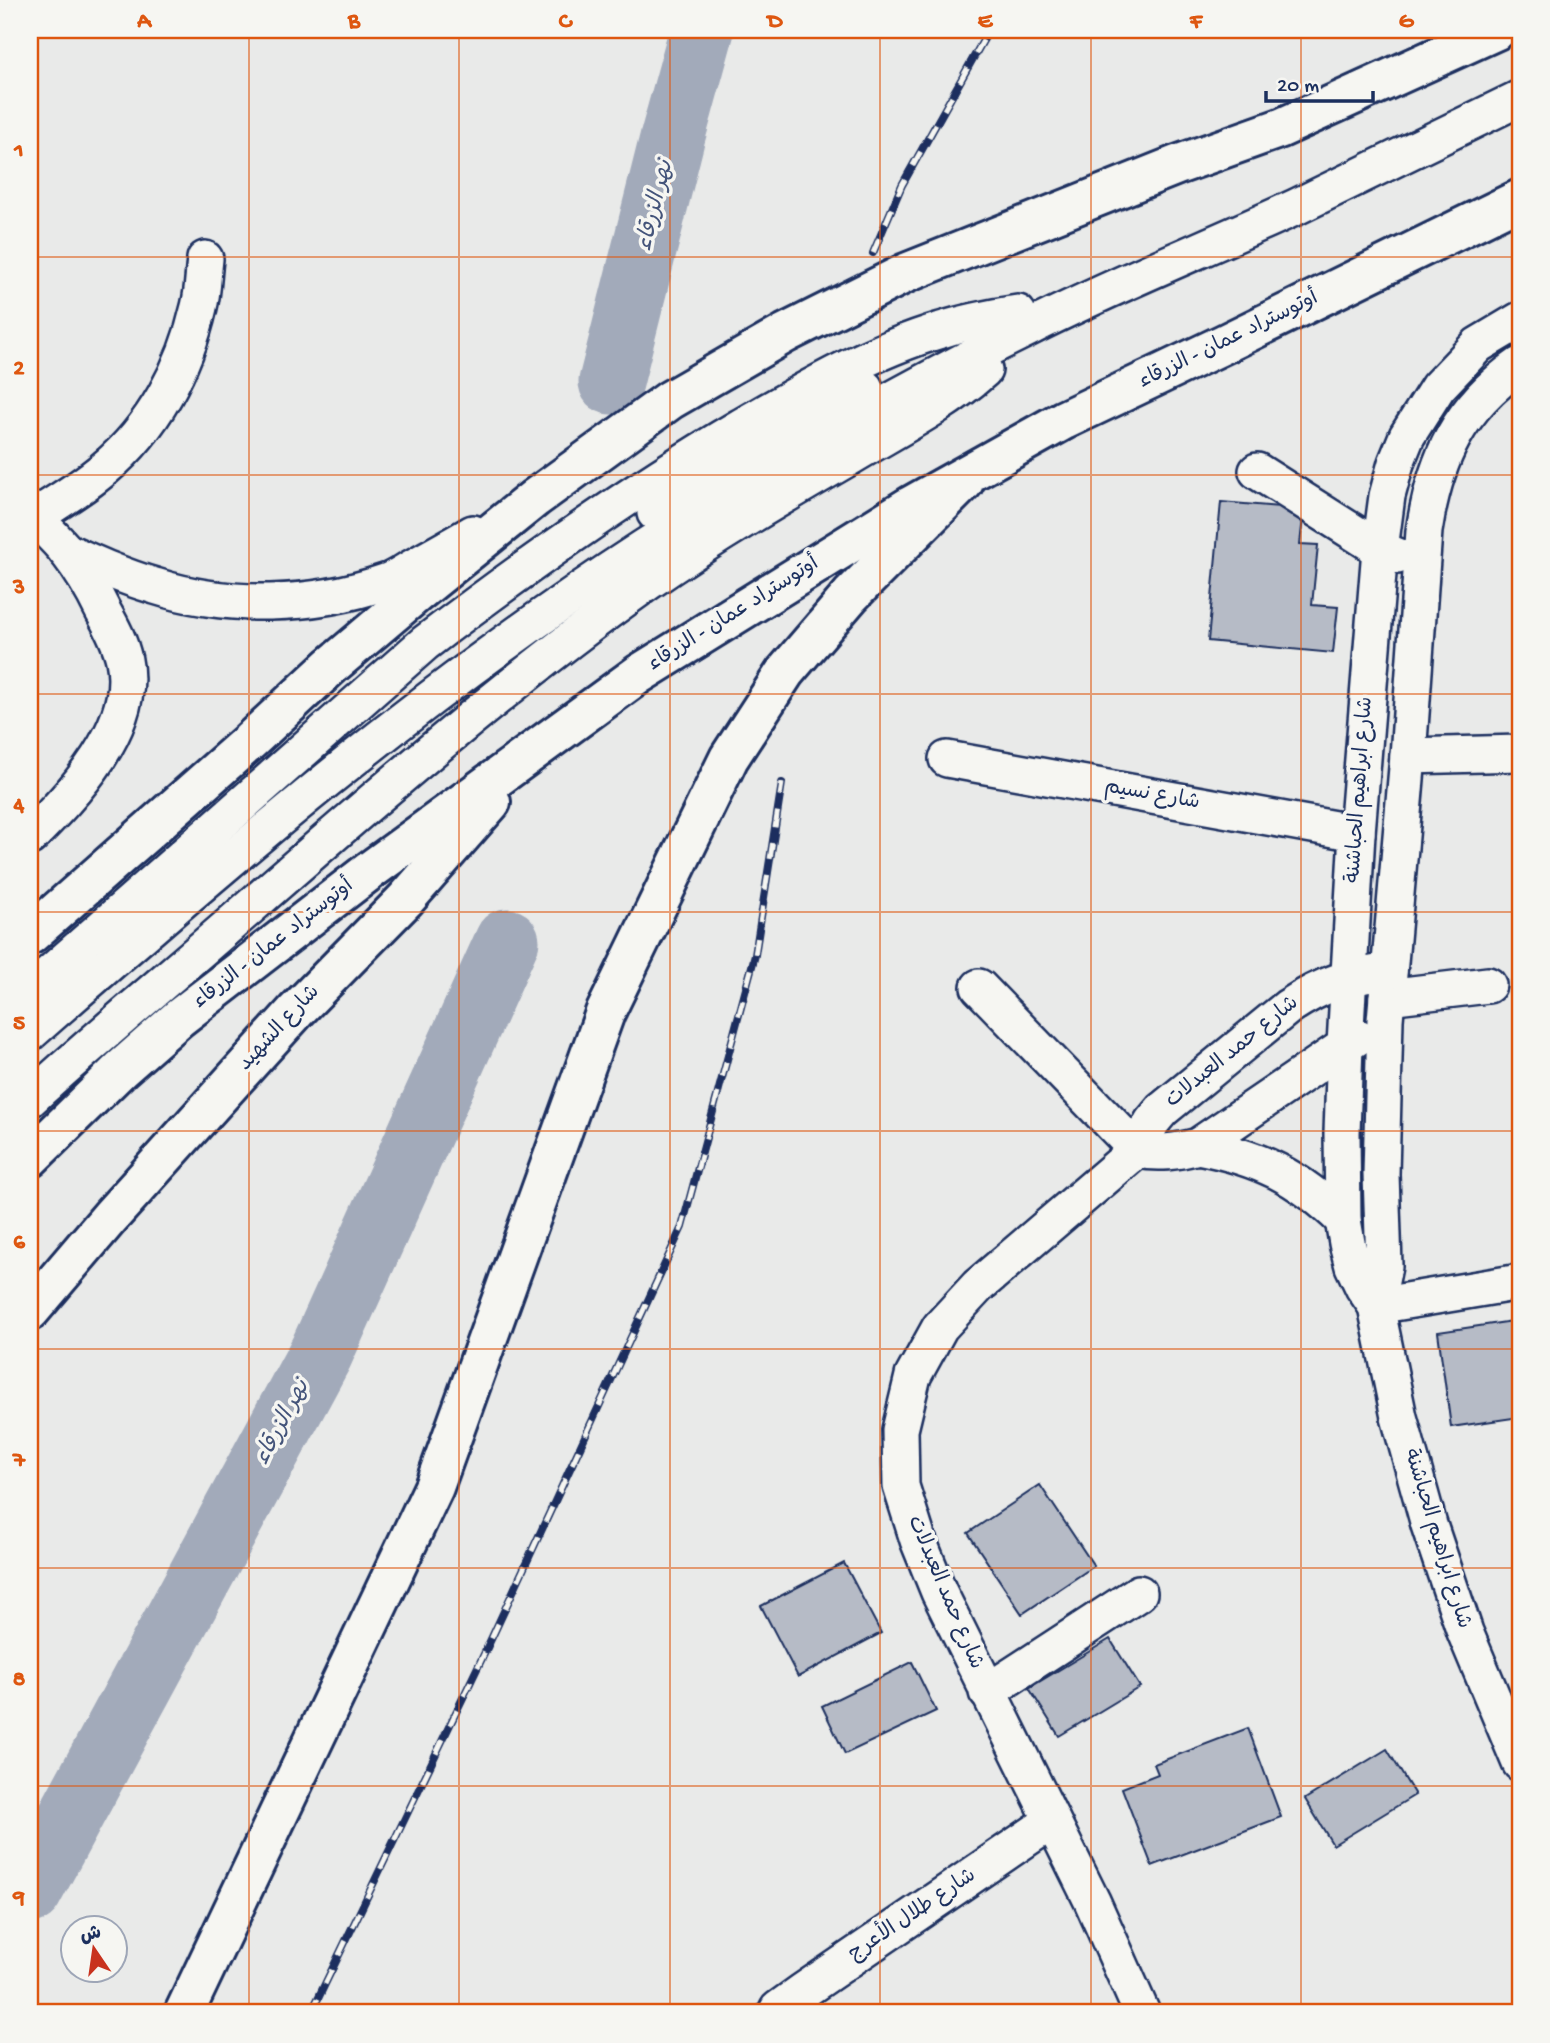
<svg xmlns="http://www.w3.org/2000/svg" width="1550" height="2043" viewBox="0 0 1550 2043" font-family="'Gochi Hand','Playpen Sans Arabic',sans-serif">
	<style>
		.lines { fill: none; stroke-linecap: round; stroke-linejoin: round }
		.river { stroke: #a2aaba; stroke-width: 65 }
		.building { fill: #b6bbc6; stroke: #1b2f5e; stroke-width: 2 }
		.minor-casing { stroke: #1b2f5e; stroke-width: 40 }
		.major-casing { stroke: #1b2f5e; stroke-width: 44 }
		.highway-casing { stroke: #1b2f5e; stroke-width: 44 }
		.minor { stroke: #f6f6f2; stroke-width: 35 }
		.major { stroke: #f6f6f2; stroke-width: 38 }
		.highway { stroke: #f6f6f2; stroke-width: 38 }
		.rail-casing { stroke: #1b2f5e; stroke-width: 8 }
		.rail { stroke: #f6f6f2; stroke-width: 5; stroke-dasharray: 16; stroke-linecap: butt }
		.grid { fill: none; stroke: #de5710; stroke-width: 2; stroke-opacity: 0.55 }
		.labels { text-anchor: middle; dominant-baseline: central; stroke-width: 7; stroke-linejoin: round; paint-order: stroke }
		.street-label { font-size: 21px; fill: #1b2f5e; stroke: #f6f6f2 }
		.water-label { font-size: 23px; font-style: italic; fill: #44547a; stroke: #f6f6f2 }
		.neatline { fill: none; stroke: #de5710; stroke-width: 2.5 }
		.grid-label { font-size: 23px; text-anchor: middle; font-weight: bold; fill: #de5710 }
	</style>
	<rect width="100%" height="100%" fill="#e9eae9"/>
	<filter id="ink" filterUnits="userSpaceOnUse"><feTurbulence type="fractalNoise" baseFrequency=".0143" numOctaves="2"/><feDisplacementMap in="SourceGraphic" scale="14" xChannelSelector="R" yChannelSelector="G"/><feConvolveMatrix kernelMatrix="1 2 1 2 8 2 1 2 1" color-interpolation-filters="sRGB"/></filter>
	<g filter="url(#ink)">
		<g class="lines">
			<g class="river">
				<polyline points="611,382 672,139 702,30"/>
				<polyline points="30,1891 321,1353 507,941"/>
			</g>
		</g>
		<g class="building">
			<polygon points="1221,502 1304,509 1300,544 1318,545 1312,605 1338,607 1333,653 1208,641"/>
			<polygon points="1520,1320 1520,1417 1451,1427 1438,1332"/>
			<polygon points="1040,1485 1094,1566 1022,1614 968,1533"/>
			<polygon points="844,1563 881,1633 798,1677 761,1606"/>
			<polygon points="1110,1639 1140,1687 1059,1736 1029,1688"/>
			<polygon points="912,1662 936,1711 845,1754 822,1706"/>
			<polygon points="1248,1728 1281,1817 1152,1866 1122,1788 1158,1774 1154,1764"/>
			<polygon points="1387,1749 1415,1795 1333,1845 1305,1799"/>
		</g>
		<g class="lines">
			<defs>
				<g id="minor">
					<polyline points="1520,320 1478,345 1438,387 1407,436 1396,463 1387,496 1380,549 1357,833 1345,1045 1342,1133 1343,1220 1347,1243 1353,1266 1363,1287 1376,1306 1399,1417 1429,1525 1465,1632 1520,1763"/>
					<polyline points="1257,471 1380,549 1397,556"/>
					<path d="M30,513C42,526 56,538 67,552C81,570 93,590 103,611C112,627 120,642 124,660C138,727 73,794 30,837"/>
					<polyline points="655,513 735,461 865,388"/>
					<path d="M34,517C58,502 83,487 105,468C153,428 185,368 199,307C203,292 203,275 205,259"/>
					<path d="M66,551C95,564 124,577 155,586C227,609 313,607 385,582C395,579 404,572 413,567C433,556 453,545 473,533"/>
					<polyline points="1408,756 1520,753"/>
					<polyline points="947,759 1357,833"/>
					<polyline points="979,987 1137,1150"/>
					<path d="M30,991L425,643C526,566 630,492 740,427C804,390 870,351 941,330C966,322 992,317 1018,313"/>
					<polyline points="1387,997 1488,985"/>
					<path d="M30,1033C226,861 424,690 643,548C767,468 897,393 1029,328C1116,284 1207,248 1296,207C1371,171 1445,134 1520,98"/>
					<path d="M30,1099C101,1034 176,972 249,908C378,795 507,683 647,583C713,537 783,496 852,456C897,429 945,405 984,370"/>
					<path d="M1198,1146C1261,1158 1297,1176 1343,1220"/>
					<path d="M1137,1150C1159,1154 1176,1152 1198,1146L1358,1037"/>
					<path d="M1376,1306L1384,1266L1381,1174L1385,1020L1408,756L1424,531C1435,459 1459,407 1520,365"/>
					<polyline points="1376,1306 1520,1282"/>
					<polyline points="987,1692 1139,1593"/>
					<polyline points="776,2013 778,2009 803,1991 1052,1821"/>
					<path d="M1142,2013L1092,1901L939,1592L918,1540L901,1486L900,1430L913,1376L940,1327L978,1286L1137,1150L1152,1122L1162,1110L1288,1007C1326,982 1345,978 1389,971"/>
				</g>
				<polyline id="major" points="184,2013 434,1487 605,1013 729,758 785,672 851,595 964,482"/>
				<g id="highway">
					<polyline points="30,935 250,741 332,665 417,593 535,498 670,400 786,333 906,273 1177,165 1281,128 1497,30"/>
					<polyline points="30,1158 121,1069 179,1018 372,869 639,674 912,505 1064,420 1224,344 1520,199"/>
					<polyline points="30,1311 110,1217 296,1011 406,899 491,802"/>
				</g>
			</defs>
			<use href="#minor" class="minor-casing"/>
			<use href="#major" class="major-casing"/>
			<use href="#highway" class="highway-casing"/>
			<use href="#minor" class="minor"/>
			<use href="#major" class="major"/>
			<use href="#highway" class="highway"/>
			<defs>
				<g id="rail">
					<polyline points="873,253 902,185 989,30"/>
					<polyline points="311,2013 486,1650 682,1227 755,955 782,783"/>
				</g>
			</defs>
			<use href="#rail" class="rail-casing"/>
			<use href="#rail" class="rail"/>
		</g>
	</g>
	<path class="grid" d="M249,30V2013M459,30V2013M670,30V2013M880,30V2013M1091,30V2013M1301,30V2013M30,257H1520M30,475H1520M30,694H1520M30,912H1520M30,1131H1520M30,1349H1520M30,1568H1520M30,1786H1520"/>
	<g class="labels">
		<g class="street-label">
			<text transform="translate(1229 341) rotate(-26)">أوتوستراد عمان - الزرقاء</text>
			<text transform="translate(734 615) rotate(-32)">أوتوستراد عمان - الزرقاء</text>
			<text transform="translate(1361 790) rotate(-86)">شارع ابراهيم الحباشنة</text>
			<text transform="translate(1152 796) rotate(10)">شارع نسيم</text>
			<text transform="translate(274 945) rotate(-38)">أوتوستراد عمان - الزرقاء</text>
			<text transform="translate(280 1029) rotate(-47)">شارع الشهيد</text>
			<text transform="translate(1233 1053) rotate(-39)">شارع حمد العبدلات</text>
			<text transform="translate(1436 1539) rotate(73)">شارع ابراهيم الحباشنة</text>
			<text transform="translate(944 1593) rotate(67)">شارع حمد العبدلات</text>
			<text transform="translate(913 1916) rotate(-34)">شارع طلال الأعرج</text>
		</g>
		<g class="water-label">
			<text transform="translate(656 206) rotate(-76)">نهر الزرقاء</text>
			<text transform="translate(283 1423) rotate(-62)">نهر الزرقاء</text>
		</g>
	</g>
	<rect width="1550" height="2043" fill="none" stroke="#f6f6f2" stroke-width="77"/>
	<g transform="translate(94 1949) rotate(347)"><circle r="33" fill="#f6f6f2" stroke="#9ea6b7" stroke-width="2"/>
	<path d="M0-5L12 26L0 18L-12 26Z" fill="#c8321e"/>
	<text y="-10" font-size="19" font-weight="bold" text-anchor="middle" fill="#1b2f5e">ش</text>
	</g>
	<path d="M1266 91v10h107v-10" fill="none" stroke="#1b2f5e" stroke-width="3.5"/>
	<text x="1277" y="91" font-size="21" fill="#1b2f5e" stroke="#f6f6f2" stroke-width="5" paint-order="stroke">20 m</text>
	<rect x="38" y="38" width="1474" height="1966" class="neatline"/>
	<g class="grid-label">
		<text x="144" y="27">A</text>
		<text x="354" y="27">B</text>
		<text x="565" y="27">C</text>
		<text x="775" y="27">D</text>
		<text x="985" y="27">E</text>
		<text x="1196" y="27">F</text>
		<text x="1406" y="27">G</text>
		<text x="19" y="156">1</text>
		<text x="19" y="374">2</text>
		<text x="19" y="593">3</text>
		<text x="19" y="811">4</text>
		<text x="19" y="1029">5</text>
		<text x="19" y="1248">6</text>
		<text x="19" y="1466">7</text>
		<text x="19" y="1685">8</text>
		<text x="19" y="1903">9</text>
	</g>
</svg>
